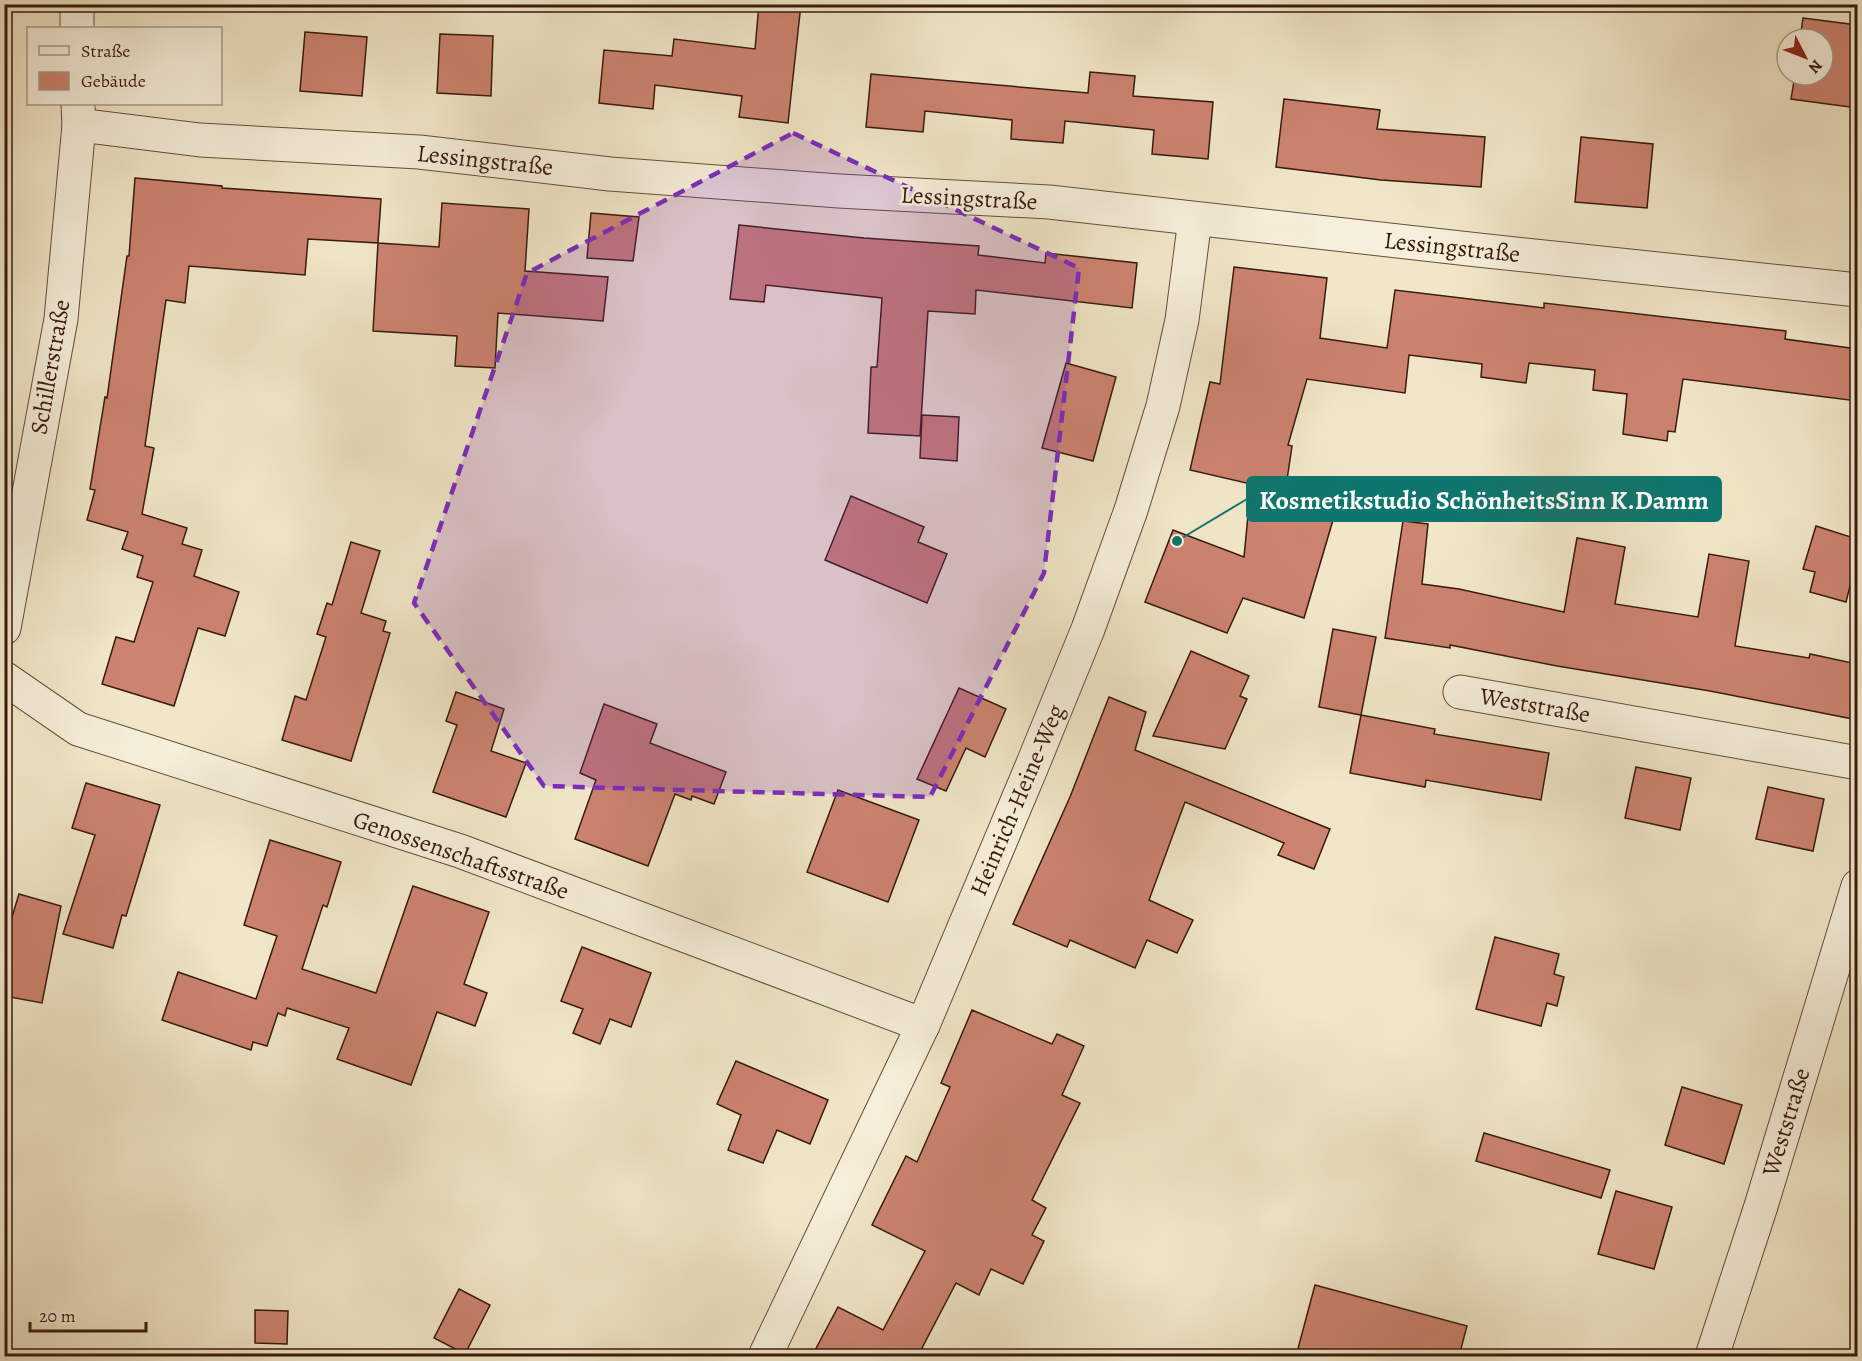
<svg xmlns="http://www.w3.org/2000/svg" width="1862" height="1361" viewBox="0 0 1862 1361" font-family="Alegreya,serif">
	<style>
		.building { fill: #cc8370; stroke: #381a0e; stroke-width: 1.5 }
		.lines { fill: none; stroke-linecap: round; stroke-linejoin: round }
		.minor-casing { stroke: #664d3c; stroke-width: 35 }
		.minor { stroke: #f6efdb; stroke-width: 33 }
		.marked { fill: #7b2cbf; fill-opacity: 0.2; stroke: #7b2cbf; stroke-width: 4.5; stroke-dasharray: 12 8; stroke-linejoin: round }
		.labels { text-anchor: middle; dominant-baseline: central; stroke-width: 5; stroke-linejoin: round; paint-order: stroke }
		.street-label { font-size: 24px; fill: #381a0e; stroke: #f6efdb }
		.leader { fill: none; stroke: #0f766e; stroke-width: 2 }
		.callout-dot { fill: #0f766e; stroke: #f6efdb; stroke-width: 2 }
		.callout { fill: #0f766e; stroke: #0f766e; stroke-width: 2 }
		.callout-label { font-size: 26px; text-anchor: middle; font-weight: bold; fill: #fff }
	</style>
	<rect width="100%" height="100%" fill="#f1e7c8"/>
	<filter id="stains"><feTurbulence type="fractalNoise" baseFrequency=".00333" numOctaves="4"/><feColorMatrix values="0 0 0 0 .2 0 0 0 0 .09 0 0 0 0 .02 0 0 0 .5 -.17"/></filter>
	<radialGradient id="worn" r=".72"><stop offset=".6" stop-color="#630" stop-opacity="0"/><stop offset="1" stop-color="#630" stop-opacity=".3"/></radialGradient>
	<g class="building">
		<polygon points="759,4 801,4 788,123 739,117 742,96 655,85 653,109 599,103 604,50 672,56 674,39 755,49"/>
		<polygon points="1803,18 1857,25 1857,108 1791,99 1795,75 1823,75 1823,39 1800,39"/>
		<polygon points="305,32 367,37 362,96 300,91"/>
		<polygon points="440,34 493,36 491,96 437,93"/>
		<polygon points="1090,72 1135,76 1133,96 1213,102 1208,159 1152,154 1154,130 1065,121 1063,143 1011,139 1012,120 925,111 923,132 866,127 871,74 1088,93"/>
		<polygon points="1284,99 1380,110 1377,129 1485,137 1481,187 1381,180 1276,167"/>
		<polygon points="1581,137 1653,144 1647,208 1575,202"/>
		<polygon points="135,178 222,186 222,188 381,199 378,243 439,247 442,203 529,209 525,271 608,277 603,321 498,313 495,368 455,366 457,336 373,331 378,243 308,239 305,275 189,266 185,303 166,300 145,446 154,448 142,514 187,528 182,544 202,550 194,576 239,592 225,636 198,628 174,706 102,684 116,637 134,642 153,582 137,577 143,556 122,549 128,532 87,520 95,490 90,489 105,397 107,398 127,256 129,256"/>
		<polygon points="591,213 639,217 633,261 587,258"/>
		<polygon points="739,225 864,238 979,246 978,255 1045,263 1046,253 1137,263 1132,308 976,290 975,314 928,311 920,436 868,433 871,367 877,367 882,298 766,285 764,302 730,299"/>
		<polygon points="1234,267 1327,278 1320,338 1387,348 1395,290 1544,308 1544,303 1786,331 1785,339 1857,349 1857,401 1683,379 1675,432 1668,431 1667,441 1623,434 1627,394 1593,390 1595,370 1529,363 1526,383 1481,377 1482,364 1409,355 1405,393 1307,379 1288,445 1292,446 1287,480 1305,482 1303,504 1336,510 1304,618 1243,598 1227,633 1145,602 1173,530 1244,557 1251,484 1190,470 1210,382 1220,384"/>
		<polygon points="1066,363 1116,377 1093,461 1042,448"/>
		<polygon points="922,415 959,417 957,461 920,458"/>
		<polygon points="851,496 924,527 918,542 947,554 927,603 825,560"/>
		<polygon points="1403,521 1428,524 1422,584 1459,589 1564,612 1577,538 1625,547 1615,604 1698,617 1709,554 1749,561 1735,646 1809,658 1810,654 1857,664 1857,694 1853,719 1710,691 1557,666 1450,645 1450,648 1385,638"/>
		<polygon points="1816,526 1857,539 1857,558 1846,602 1810,592 1815,572 1803,569"/>
		<polygon points="351,542 380,551 361,613 386,621 383,631 390,633 351,761 282,740 295,696 306,700 326,637 317,634 327,603 332,605"/>
		<polygon points="1333,629 1376,637 1361,715 1319,707"/>
		<polygon points="1191,651 1249,676 1240,696 1247,699 1225,749 1153,736"/>
		<polygon points="959,688 1006,709 985,757 966,748 946,791 917,779"/>
		<polygon points="456,692 504,709 491,751 526,763 506,817 433,792 457,725 446,721"/>
		<polygon points="1109,697 1146,712 1135,750 1330,829 1314,869 1278,855 1284,843 1185,802 1149,900 1193,920 1177,953 1147,940 1135,968 1070,940 1067,947 1013,924 1070,797"/>
		<polygon points="604,704 657,724 650,743 726,772 714,804 692,796 691,800 675,794 648,866 575,839 596,780 580,773"/>
		<polygon points="1361,715 1435,729 1434,734 1549,753 1541,800 1426,780 1425,787 1350,773"/>
		<polygon points="1636,767 1691,778 1680,830 1625,818"/>
		<polygon points="86,783 160,805 126,916 122,915 113,948 63,934 95,835 72,828"/>
		<polygon points="1768,787 1824,799 1813,851 1756,839"/>
		<polygon points="838,790 919,820 888,902 807,872"/>
		<polygon points="270,840 341,862 327,907 323,905 302,969 376,993 413,886 489,912 464,984 487,993 475,1026 437,1012 411,1085 337,1059 349,1028 287,1008 285,1016 278,1013 267,1046 253,1042 251,1050 162,1020 178,972 256,999 277,936 244,925"/>
		<polygon points="19,894 61,906 42,1003 4,996 4,943"/>
		<polygon points="1495,937 1559,954 1554,974 1564,977 1557,1006 1547,1003 1541,1026 1476,1009"/>
		<polygon points="582,947 651,973 631,1027 610,1019 600,1044 573,1033 583,1009 561,1001"/>
		<polygon points="972,1010 1052,1044 1057,1034 1084,1046 1062,1095 1080,1103 1032,1200 1046,1208 1032,1235 1044,1241 1023,1284 991,1269 979,1295 956,1283 921,1350 935,1356 812,1356 838,1307 883,1330 925,1251 872,1225 906,1156 917,1162 950,1087 941,1083"/>
		<polygon points="736,1061 828,1100 810,1144 777,1130 763,1163 728,1150 741,1115 717,1104"/>
		<polygon points="1682,1087 1742,1105 1724,1164 1665,1145"/>
		<polygon points="1484,1133 1610,1170 1601,1198 1476,1161"/>
		<polygon points="1616,1191 1672,1207 1654,1269 1598,1254"/>
		<polygon points="1315,1285 1467,1326 1459,1356 1296,1356"/>
		<polygon points="459,1289 490,1305 465,1354 434,1338"/>
		<polygon points="255,1310 288,1311 287,1344 255,1343"/>
	</g>
	<g class="lines">
		<defs>
			<g id="minor">
				<polyline points="77,4 77,28"/>
				<polyline points="79,125 200,140 419,152 610,174 839,191 1049,202 1478,250 1858,290"/>
				<polyline points="4,628 61,319 79,125 78,105"/>
				<polyline points="4,678 78,729 460,851 923,1025"/>
				<polyline points="1460,692 1858,763"/>
				<polyline points="765,1356 923,1025 1032,766 1088,629 1131,510 1163,406 1182,320 1195,219"/>
				<polyline points="1712,1356 1761,1206 1858,886"/>
			</g>
		</defs>
		<use href="#minor" class="minor-casing"/>
		<use href="#minor" class="minor"/>
	</g>
	<path class="marked" d="M793,133L1079,268L1044,573L930,797L544,786L414,603L527,273Z"/>
	<g class="labels">
		<g class="street-label">
			<text transform="translate(485 160) rotate(6)">Lessingstraße</text>
			<text transform="translate(969 198) rotate(3)">Lessingstraße</text>
			<text transform="translate(1452 247) rotate(6)">Lessingstraße</text>
			<text transform="translate(50 367) rotate(-80)">Schillerstraße</text>
			<text transform="translate(1535 705) rotate(10)">Weststraße</text>
			<text transform="translate(1017 800) rotate(-67)">Heinrich-Heine-Weg</text>
			<text transform="translate(461 855) rotate(19)">Genossenschaftsstraße</text>
			<text transform="translate(1786 1122) rotate(-73)">Weststraße</text>
		</g>
	</g>
	<path class="leader" d="M1177 541L1247 499"/>
	<circle class="callout-dot" cx="1177" cy="541" r="6"/>
	<rect class="callout" x="1247" y="477" width="474" height="44" rx="6"/>
	<g class="callout-label">
		<text x="1484" y="509">Kosmetikstudio SchönheitsSinn K.Damm</text>
	</g>
	<rect width="1862" height="1361" fill="none" stroke="#f1e7c8" stroke-width="24"/>
	<rect x="6" y="6" width="1850" height="1349" fill="none" stroke="#381a0e" stroke-width="3"/>
	<rect x="12" y="12" width="1838" height="1337" fill="none" stroke="#381a0e" stroke-width="1.5"/>
	<rect x="27" y="27" width="195" height="78" fill="#f6efdb" stroke="#aa9a89" stroke-width="1.5"/>
	<rect x="39" y="46" width="30" height="9" fill="#f6efdb" stroke="#aa9a89" stroke-width="1.5"/>
	<text x="81" y="57" font-size="18" fill="#381a0e">Straße</text>
	<rect x="39" y="72" width="30" height="18" fill="#cc8370" stroke="#aa9a89" stroke-width="1.5"/>
	<text x="81" y="87" font-size="18" fill="#381a0e">Gebäude</text>
	<g transform="translate(1805 57) rotate(132)"><circle r="28" fill="#f6efdb" stroke="#aa9a89" stroke-width="1.5"/>
	<path d="M0-4.5L10 22L0 15L-10 22Z" fill="#8f2418"/>
	<text y="-9" font-size="16" font-weight="bold" text-anchor="middle" fill="#381a0e">N</text>
	</g>
	<path d="M30 1322v9h116v-9" fill="none" stroke="#381a0e" stroke-width="3"/>
	<text x="39" y="1322" font-size="18" fill="#381a0e" stroke="#f6efdb" stroke-width="4.5" paint-order="stroke">20 m</text>
	<rect width="100%" height="100%" filter="url(#stains)"/>
	<rect width="100%" height="100%" fill="url(#worn)"/>
</svg>
